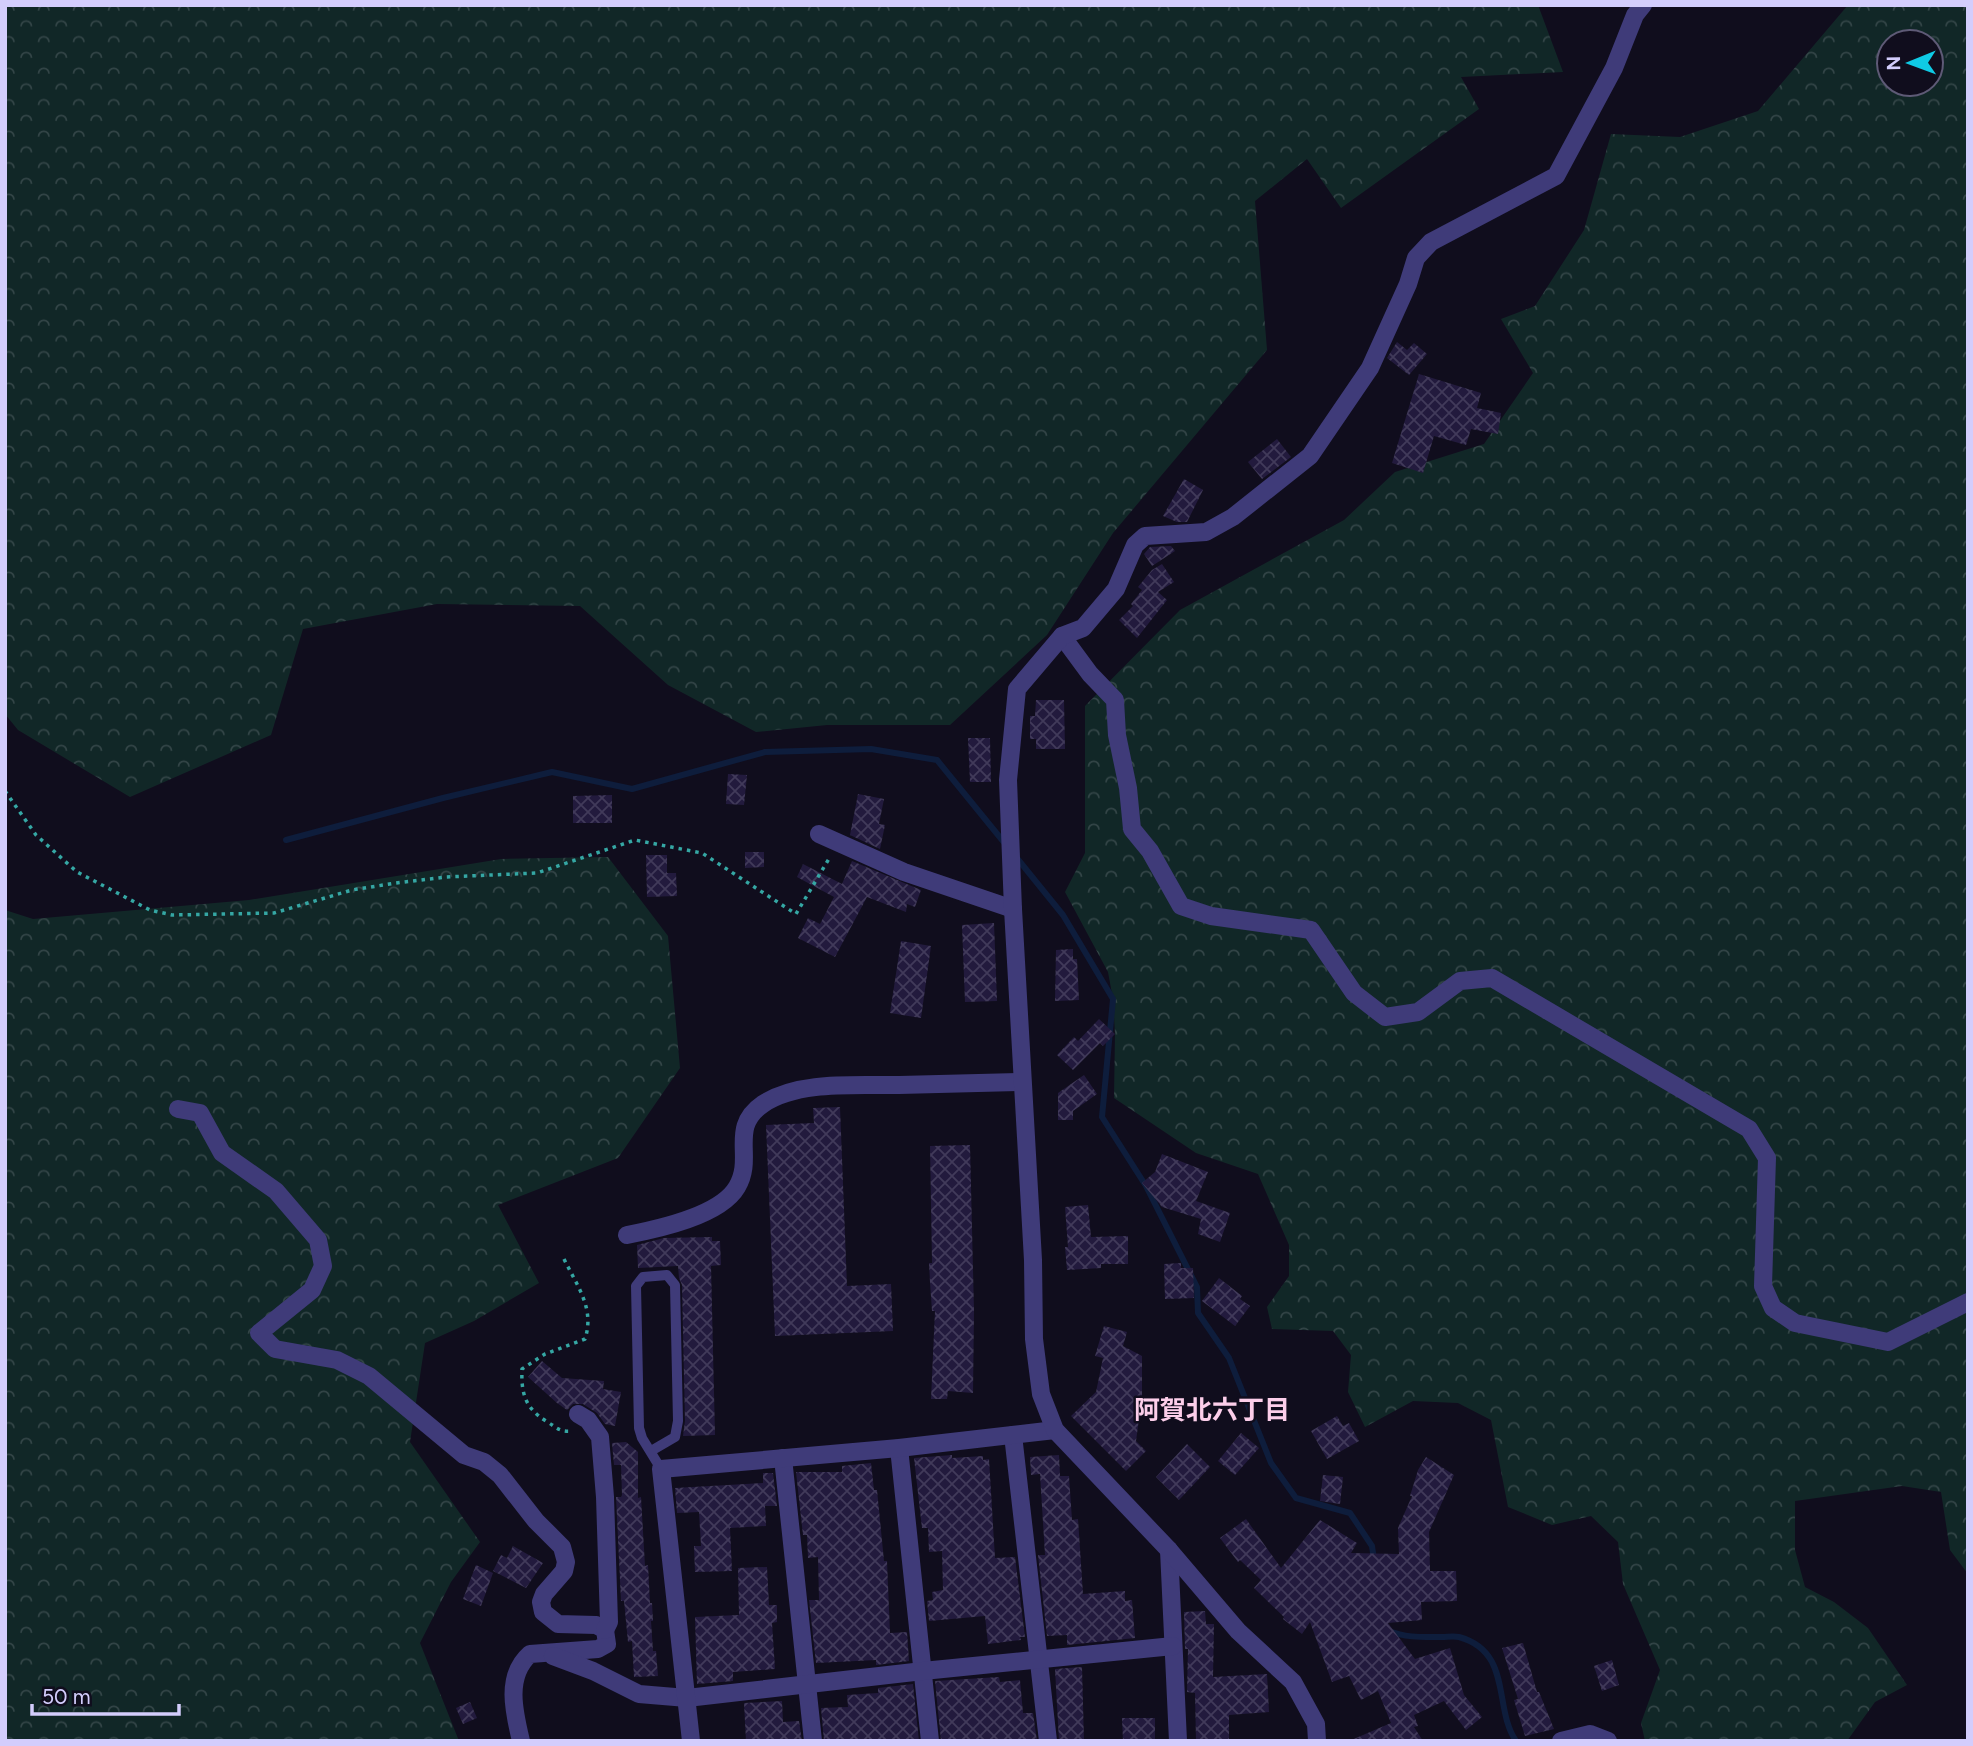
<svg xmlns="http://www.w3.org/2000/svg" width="1973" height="1746" viewBox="0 0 1973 1746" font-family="Figtree,'Noto Sans JP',sans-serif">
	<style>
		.forest { fill: url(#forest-crowns); fill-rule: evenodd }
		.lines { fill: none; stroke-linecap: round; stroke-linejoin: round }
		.stream { stroke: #0e1d3c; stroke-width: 6 }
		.building { fill: url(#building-cross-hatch) }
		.path { stroke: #35a7a4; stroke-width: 3.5; stroke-dasharray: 3.5 5; stroke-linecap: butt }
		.service { stroke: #3f3b79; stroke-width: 10 }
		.minor { stroke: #3f3b79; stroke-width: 18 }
		.labels { text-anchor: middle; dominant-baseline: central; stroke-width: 5; stroke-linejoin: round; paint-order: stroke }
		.neighbourhood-label { font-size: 26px; font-weight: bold; fill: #fcceea; stroke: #100d1d }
	</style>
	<defs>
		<pattern id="forest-crowns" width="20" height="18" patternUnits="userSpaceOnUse" patternTransform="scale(1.75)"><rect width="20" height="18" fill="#112727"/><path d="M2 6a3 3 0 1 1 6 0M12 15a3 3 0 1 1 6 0" fill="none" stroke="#334547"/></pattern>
		<pattern id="building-cross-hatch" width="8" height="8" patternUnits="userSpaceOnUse" patternTransform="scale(1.75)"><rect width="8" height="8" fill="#221a3d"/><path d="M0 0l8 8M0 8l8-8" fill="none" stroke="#413a5a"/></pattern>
	</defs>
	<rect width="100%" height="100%" fill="#100d1d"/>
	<g class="forest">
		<polygon points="5,5 1538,5 1563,72 1461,77 1479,109 1341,208 1307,159 1255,201 1267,350 1113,533 1047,635 950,725 827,725 756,732 668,685 580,606 437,604 303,629 271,735 130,797 18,730 5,714"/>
		<path d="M1848,5H1968V1574L1950,1550L1941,1492L1902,1486L1795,1501V1550L1805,1587L1834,1602L1868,1628L1907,1685L1875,1702L1847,1741H1645L1641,1723L1660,1670L1623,1584L1618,1542L1591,1516L1552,1525L1508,1507L1491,1420L1458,1403L1413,1401L1365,1427L1348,1392L1351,1355L1333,1331L1272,1329L1267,1307L1289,1276V1245L1258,1174L1196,1153L1114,1098L1115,1034L1113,999L1108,972L1065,892L1085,853V706L1180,610L1344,520L1395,472L1484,444L1533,373L1501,319L1535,306L1584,230L1611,134L1680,137L1758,111ZM1889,42H1931V84H1889Z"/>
		<polygon points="608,857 668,936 680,1068 618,1158 498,1205 539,1283 474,1321 425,1343 410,1442 480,1542 451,1582 420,1643 459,1741 5,1741 5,910 33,919 249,900 501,859"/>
	</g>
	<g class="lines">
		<g class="stream">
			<polyline points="286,840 443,798 552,772 632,789 765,752 871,749 937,760 1007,846"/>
			<polyline points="1016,857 1063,915 1113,999 1102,1117 1146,1186 1197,1287 1198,1313 1229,1358 1271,1463 1296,1498 1350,1513 1372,1546 1374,1560"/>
			<path d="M1389,1631C1406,1638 1423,1637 1442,1637C1447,1637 1454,1636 1459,1637C1513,1652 1493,1708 1516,1741"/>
		</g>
	</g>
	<g class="building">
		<polygon points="1397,342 1407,350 1414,343 1427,354 1409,375 1387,358"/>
		<polygon points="1419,374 1481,393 1477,408 1501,413 1498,434 1471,429 1466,445 1434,436 1423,473 1392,463"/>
		<polygon points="1277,439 1291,457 1262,479 1248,462"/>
		<polygon points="1184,479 1203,490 1187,522 1177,522 1163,516"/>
		<polygon points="1171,546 1175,551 1152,566 1144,554 1150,547"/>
		<polygon points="1162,564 1174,582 1158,592 1167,600 1137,638 1119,620 1133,606 1131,604 1142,590 1138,587 1152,570"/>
		<polygon points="1036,700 1064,700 1065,749 1036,749 1036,739 1030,739 1030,716 1035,716"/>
		<polygon points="968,738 990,738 991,782 970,782"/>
		<polygon points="728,774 747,775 744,805 726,804"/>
		<polygon points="858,794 884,799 879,824 885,825 880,849 850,835"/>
		<polygon points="612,795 612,823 573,823 573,796"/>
		<polygon points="745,852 764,852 764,867 745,868"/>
		<polygon points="646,855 667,855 667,873 676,873 677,896 647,897"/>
		<polygon points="852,861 921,890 915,907 907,904 906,912 867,897 835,957 798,938 808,918 820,924 834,897 797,877 803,864 842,884"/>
		<polygon points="994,923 997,1001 965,1002 962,925"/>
		<polygon points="901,941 931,946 921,1018 890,1013"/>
		<polygon points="1073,949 1073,959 1077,959 1079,1000 1055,1001 1056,950"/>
		<polygon points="1099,1019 1115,1034 1103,1046 1100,1043 1073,1070 1057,1055 1074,1037 1078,1041"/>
		<polygon points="1084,1075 1097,1094 1073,1111 1073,1120 1058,1120 1058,1093"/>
		<polygon points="840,1107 847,1286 891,1284 893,1331 775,1336 766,1125 814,1123 813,1108"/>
		<polygon points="970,1145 974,1311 973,1393 948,1391 947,1399 931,1399 935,1311 932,1311 930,1282 929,1263 932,1263 930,1146"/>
		<polygon points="1162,1154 1208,1172 1196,1201 1230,1213 1220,1242 1198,1234 1201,1219 1162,1207 1142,1183 1155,1172"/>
		<polygon points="1088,1205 1091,1237 1128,1236 1128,1264 1101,1264 1101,1268 1067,1270 1065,1247 1068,1247 1065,1207"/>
		<polygon points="712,1237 712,1241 720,1241 721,1265 711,1266 715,1435 683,1436 685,1421 682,1285 679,1278 678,1266 638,1268 637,1245 664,1238"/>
		<polygon points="1181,1263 1181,1268 1193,1268 1194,1298 1165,1299 1164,1264"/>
		<polygon points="1219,1278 1242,1296 1240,1299 1250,1306 1235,1326 1202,1301"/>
		<polygon points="1104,1326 1127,1332 1123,1346 1142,1356 1142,1397 1136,1441 1146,1451 1126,1471 1071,1416 1096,1392 1103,1358 1095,1356"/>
		<polygon points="542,1361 562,1378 604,1381 603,1389 621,1392 615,1426 605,1424 597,1413 583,1404 573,1404 567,1410 557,1403 528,1377"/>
		<polygon points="1337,1416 1343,1426 1349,1423 1359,1441 1327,1459 1311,1431"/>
		<polygon points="1241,1433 1259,1448 1235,1475 1218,1461"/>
		<polygon points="626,1442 638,1452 638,1498 641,1497 645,1566 648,1565 650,1603 652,1603 653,1621 651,1621 653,1651 656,1651 658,1676 634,1677 632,1641 628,1642 624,1601 621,1601 616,1497 621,1497 622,1495 621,1465 614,1465 612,1443"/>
		<polygon points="1187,1444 1210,1467 1179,1500 1156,1477"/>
		<polygon points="952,1455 952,1458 983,1456 983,1460 989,1459 995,1558 1015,1557 1025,1637 1020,1637 1021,1640 988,1644 985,1616 929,1621 927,1601 933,1600 932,1592 943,1590 942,1551 929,1552 928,1528 922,1528 914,1458"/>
		<polygon points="1059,1455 1060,1476 1069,1476 1072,1520 1078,1519 1083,1594 1125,1591 1125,1601 1132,1600 1135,1638 1067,1645 1067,1635 1047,1636 1038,1555 1045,1555 1040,1474 1031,1475 1030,1457"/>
		<polygon points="1426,1457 1454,1475 1429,1532 1430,1571 1456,1571 1457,1601 1421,1602 1422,1620 1388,1623 1415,1659 1450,1648 1464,1695 1482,1717 1466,1730 1444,1701 1414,1715 1418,1726 1414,1727 1423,1741 1349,1741 1391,1723 1378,1691 1361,1700 1349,1676 1332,1682 1310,1622 1302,1634 1283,1619 1284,1617 1254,1588 1261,1580 1240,1560 1238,1562 1220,1538 1246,1519 1281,1568 1320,1520 1357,1543 1351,1553 1399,1554 1398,1528 1412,1496 1410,1496 1418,1470"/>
		<polygon points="871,1463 874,1490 877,1490 884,1561 887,1561 890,1633 907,1632 909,1661 876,1665 876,1660 816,1663 809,1600 819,1600 818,1557 808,1558 807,1535 803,1535 796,1472 842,1472 842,1466"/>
		<polygon points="763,1473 773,1473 777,1506 765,1506 766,1526 730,1528 732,1571 695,1572 694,1546 701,1546 699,1512 677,1513 675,1488 763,1483"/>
		<polygon points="1323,1475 1343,1477 1340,1504 1320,1501"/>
		<polygon points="513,1546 543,1563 526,1588 493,1571 501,1555 507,1558"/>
		<polygon points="476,1565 493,1573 481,1606 463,1599"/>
		<polygon points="767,1567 769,1605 777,1605 777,1622 772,1623 775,1669 733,1672 733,1681 697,1684 695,1617 739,1615 738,1568"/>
		<polygon points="1205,1611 1206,1624 1214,1624 1213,1677 1267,1674 1269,1712 1229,1715 1229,1741 1196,1741 1195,1693 1187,1692 1188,1649 1185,1649 1184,1612"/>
		<polygon points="1523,1643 1537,1692 1539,1692 1554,1729 1525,1736 1514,1700 1518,1699 1502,1648"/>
		<polygon points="1612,1660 1619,1685 1602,1691 1594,1666"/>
		<polygon points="1082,1667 1084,1741 1059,1741 1055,1669"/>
		<polygon points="999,1677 1000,1682 1020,1680 1023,1713 1033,1713 1037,1741 941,1741 935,1681"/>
		<polygon points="913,1684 919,1741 824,1741 821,1708 848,1707 847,1695 878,1693 878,1688"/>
		<polygon points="782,1701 783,1722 799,1721 802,1741 746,1741 744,1703"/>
		<polygon points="470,1702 477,1718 463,1724 456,1708"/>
		<polygon points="1122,1718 1155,1718 1155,1741 1123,1741"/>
	</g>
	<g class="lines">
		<g class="path">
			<polyline points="5,791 36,835 77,872 150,910 172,915 274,913 352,890 396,883 446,877 537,873 635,840 702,853 796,914 830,857"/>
			<path d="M564,1259C577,1286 595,1308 585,1339L545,1354L522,1369C521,1393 525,1408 546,1421C556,1427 559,1432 571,1431"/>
		</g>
		<polyline class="service" points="651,1451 675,1437 678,1421 675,1285 667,1275 643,1277 636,1286 639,1428 642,1438 661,1469"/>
		<g class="minor">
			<polyline points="1062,636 1090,674 1115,700 1117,735 1128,788 1132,829 1150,851 1181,906 1211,916 1311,930 1354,993 1385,1017 1418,1012 1460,981 1492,978 1749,1129 1767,1158 1763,1286 1773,1308 1795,1323 1888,1342 1968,1302"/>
			<polyline points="819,834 904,872 1013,909"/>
			<path d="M178,1109L200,1113L222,1153L276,1191L318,1240L323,1266L312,1290L259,1333L275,1349L337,1360L369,1376L464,1455L484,1462L500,1475L536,1521L562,1547L566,1562L564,1571L544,1594L541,1602L543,1612L558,1624L596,1625L605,1630L607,1644L598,1649L530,1654C505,1676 514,1712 521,1741"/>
			<path d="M627,1235C658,1229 720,1216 737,1187C755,1157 728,1128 763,1104C799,1080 857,1086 899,1085C940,1084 981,1083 1022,1082"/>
			<polyline points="578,1414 588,1420 600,1437 605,1497 609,1622 605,1630"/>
			<polyline points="1013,1435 1048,1741"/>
			<polyline points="899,1448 930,1741"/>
			<polyline points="783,1458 813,1741"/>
			<polyline points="1169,1550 1178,1741"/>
			<polyline points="553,1656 593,1671 639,1694 687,1698 923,1671 1173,1646"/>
			<polyline points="691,1741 661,1469 899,1448 1055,1430"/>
			<polyline points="1317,1741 1316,1724 1293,1682 1238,1631 1169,1550 1055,1430 1041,1394 1034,1339 1033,1260 1013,909 1008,780 1017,689 1062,636 1083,628 1116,589 1135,545 1145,536 1206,532 1233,517 1310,456 1370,368 1408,284 1416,258 1431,242 1556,176 1614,68 1635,15 1643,5"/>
			<polyline points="1561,1741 1590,1734 1608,1741"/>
		</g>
	</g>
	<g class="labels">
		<g class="neighbourhood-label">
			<text x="1212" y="1410">阿賀北六丁目</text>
		</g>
	</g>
	<rect width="1973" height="1746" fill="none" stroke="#d3cdfc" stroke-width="14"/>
	<g transform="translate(1910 63) rotate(269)"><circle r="33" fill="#100d1d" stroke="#5e5a76" stroke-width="2"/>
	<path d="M0-5L12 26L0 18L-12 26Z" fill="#0fcae5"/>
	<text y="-10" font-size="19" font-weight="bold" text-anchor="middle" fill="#d3cdfc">N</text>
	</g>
	<path d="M32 1704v10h147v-10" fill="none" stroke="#d3cdfc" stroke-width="3.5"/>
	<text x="42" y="1704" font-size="21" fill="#d3cdfc" stroke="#100d1d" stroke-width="5" paint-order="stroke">50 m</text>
</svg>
